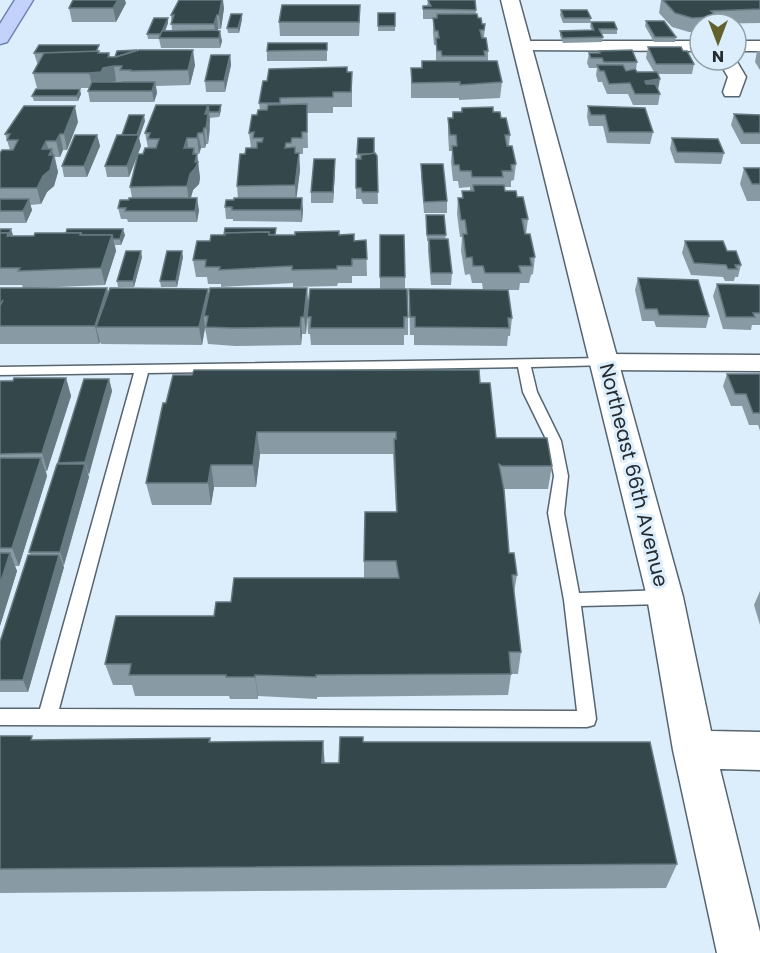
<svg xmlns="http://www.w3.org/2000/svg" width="760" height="953" viewBox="0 0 760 953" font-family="Poppins,sans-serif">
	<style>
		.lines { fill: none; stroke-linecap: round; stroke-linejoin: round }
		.service-casing { stroke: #566570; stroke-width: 3 }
		.minor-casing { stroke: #566570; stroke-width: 3 }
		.tertiary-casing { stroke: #566570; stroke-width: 3 }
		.primary-casing { stroke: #7084b2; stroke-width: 3 }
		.service { fill: #fff; fill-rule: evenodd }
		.minor { fill: #fff; fill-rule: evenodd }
		.tertiary { fill: #fff; fill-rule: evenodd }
		.primary { fill: #c2d2fb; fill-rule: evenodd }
		.wall { fill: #889ba4; fill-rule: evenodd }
		.shaded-wall { fill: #667a81 }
		.building { fill: #34484c; stroke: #667a81; stroke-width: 1.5 }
		.labels { text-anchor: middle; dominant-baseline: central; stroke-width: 6; stroke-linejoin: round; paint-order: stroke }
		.street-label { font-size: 20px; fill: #242b30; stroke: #dceefc }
	</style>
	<rect width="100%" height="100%" fill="#dceefc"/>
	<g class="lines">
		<defs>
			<path id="service" d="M605,358L612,362L610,365L531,367L537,392L561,441L568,476L564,513L579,593L665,590L671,592L673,597L671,602L665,604L581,606L596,719L594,725L587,727L0,725V709H40L134,373L0,375V367ZM518,367L523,392L547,441L554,476L548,513L564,600L577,711L59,709L148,373Z"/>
			<g id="minor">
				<polygon points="523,41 700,41 700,51 517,50 514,46 517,42"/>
				<rect x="736" y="41" width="24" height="10"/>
				<polygon points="718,60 736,60 746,77 739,96 725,96 723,92 728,77"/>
				<polygon points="605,354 760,355 760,371 605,370 596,368 592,362 596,356"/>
			</g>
			<polygon id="tertiary" points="501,0 519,0 683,597 711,731 760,732 760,770 720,769 760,932 760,953 717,953 673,750 647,597"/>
			<polygon id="primary" points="15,0 33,0 7,42 0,44 0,24"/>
		</defs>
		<use href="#service" class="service-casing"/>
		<use href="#minor" class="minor-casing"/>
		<use href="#tertiary" class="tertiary-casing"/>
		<use href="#primary" class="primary-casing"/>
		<use href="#service" class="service"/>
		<use href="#minor" class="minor"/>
		<use href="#tertiary" class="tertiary"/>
		<use href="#primary" class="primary"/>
	</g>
	<g class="wall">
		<polygon points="428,0 475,0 476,14 482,24 485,24 484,38 488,51 488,61 502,82 500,98 459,100 459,98 411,98 411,68 422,68 422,61 436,61 436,45 434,45 433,33 433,19 423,19 423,6 427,6"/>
		<polygon points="661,0 760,0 760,23 700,24 700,32 689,32 672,27 659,13"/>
		<polygon points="126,3 116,22 72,22 69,8"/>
		<polygon points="224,8 221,29 218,29 218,31 222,41 220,48 161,48 159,39 148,39 147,34 168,23 165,31 172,31 171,15"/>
		<polygon points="561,10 591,18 590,23 563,23 560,15"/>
		<rect x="378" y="13" width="17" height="18"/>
		<polygon points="242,14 242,19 239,33 228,33 227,28"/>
		<polygon points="360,19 359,36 280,36 279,22"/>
		<polygon points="646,21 676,37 675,42 654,42 645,26"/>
		<polygon points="591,22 617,29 617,34 602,34 603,37 602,42 563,43 560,36 560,31 592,30 590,27"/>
		<polygon points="327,43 327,61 267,61 267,51"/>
		<polygon points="648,47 683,51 694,64 692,74 658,74 658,90 660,94 658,105 633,105 628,94 607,94 602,82 598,82 596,75 597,68 589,68 587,63 589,53 598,53 599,51 637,62 636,69 637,72 654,72 646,58"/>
		<polygon points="757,51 760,51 760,70 755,62"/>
		<path d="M34,53H100L110,57L195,65L190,85L156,86L157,93L154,102H90L88,91L89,88H37L33,73L38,63H37ZM116,81H122V82H109Z"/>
		<polygon points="230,55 231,65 225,92 206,92 205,81"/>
		<polygon points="347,72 352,87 352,107 333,107 333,113 307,113 308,148 303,148 303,154 299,154 300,170 296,198 303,209 302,222 233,221 233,219 226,219 225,207 238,198 237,186 245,154 251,148 249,133 260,110 259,103 267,81"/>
		<polygon points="81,94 78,101 34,101 32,96"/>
		<polygon points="221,105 221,110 219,117 209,118 210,130 208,144 206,144 205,148 201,148 199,154 197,154 200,178 199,184 193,190 191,198 199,210 197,222 128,222 127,219 121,219 118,208 132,198 130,187 143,154 148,148 145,133"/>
		<polygon points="588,106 653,132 650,144 607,143 603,126 589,126 587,117"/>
		<polygon points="462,108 493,112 501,118 510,135 509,146 516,164 514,180 511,181 511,187 504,187 505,191 517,197 528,219 526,234 535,257 533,274 531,275 529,283 520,283 519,290 508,290 512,318 510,336 508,336 507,346 414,345 414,335 410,335 409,289 483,290 482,283 472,283 470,274 465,275 461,251 462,237 460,237 457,214 458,198 462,198 462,191 470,191 470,187 459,188 458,181 453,181 451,162 452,151 449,151 448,133 448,118 452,118 453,112 461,112"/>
		<polygon points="734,114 760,115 760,144 741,144 731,125"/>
		<polygon points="145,121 139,138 141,146 129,177 107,177 105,166 122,135"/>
		<polygon points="78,122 67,150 63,150 60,157 55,157 58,172 54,186 47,192 41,204 30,205 32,210 26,223 0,223 0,153 10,150 5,134"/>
		<polygon points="97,135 100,146 87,177 64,177 62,166"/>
		<polygon points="358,138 377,156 378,204 363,204 361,199 356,199 356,159 357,159"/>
		<polygon points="672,138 724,153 721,164 675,163 670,149"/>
		<polygon points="335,159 335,170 333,203 311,203 311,192"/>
		<polygon points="421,164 447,201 447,213 424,213 421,176"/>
		<polygon points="744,168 760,168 760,201 747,201 740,184"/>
		<polygon points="426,215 446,235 445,239 452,273 451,285 431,285 428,251 428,241 427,241"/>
		<polygon points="0,229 12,236 125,235 121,245 115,245 116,251 105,285 34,288 107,288 108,293 208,294 307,288 308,305 408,317 408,335 404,335 404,345 311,345 310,334 308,334 307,317 306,334 302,334 301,345 235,346 208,344 205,328 202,345 101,344 100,342 99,344 0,344 0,288 23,288 22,285 0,285"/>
		<polygon points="276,235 339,235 354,241 366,240 367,276 352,276 352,283 338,283 337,286 293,287 293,283 221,287 221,284 208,284 207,277 196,277 193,260"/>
		<polygon points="380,235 405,277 405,289 380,289"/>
		<polygon points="685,241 727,251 741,265 738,277 735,277 734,281 725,281 723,277 691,275 682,253"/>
		<polygon points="142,257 134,287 118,287 117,281"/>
		<polygon points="183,257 177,287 161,287 160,281"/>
		<polygon points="638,278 709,316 706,328 656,327 654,321 642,321 635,290"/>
		<polygon points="717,284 760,285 760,325 752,325 751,330 723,329 713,296"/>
		<polygon points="727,374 760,374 760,431 758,425 749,425 742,406 731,406 723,386"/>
		<polygon points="66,378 71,396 47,471 46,471 47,476 19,566 15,566 17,571 0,626 0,381"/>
		<polygon points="109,379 112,391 88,475 89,477 64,565 63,565 64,567 28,692 0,692 0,642 30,555 29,552 58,464 58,463"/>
		<polygon points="480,383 496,438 552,466 548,489 503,489 509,553 517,575 514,593 521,652 518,674 511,674 508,695 317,697 317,699 258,696 258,699 230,699 229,696 135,696 132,685 113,685 105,664 214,616 231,602 364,578 364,561 396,512 393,454 260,454 256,487 214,487 211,505 152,505 146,483 163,403"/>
		<polygon points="760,591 760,625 754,605"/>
		<polygon points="0,736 34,740 210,738 211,742 324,763 339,763 363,742 677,864 666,888 0,893"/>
	</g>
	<g class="shaded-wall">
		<polygon points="118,0 125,0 126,3 116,22 113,8"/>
		<polygon points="222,0 223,0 224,8 221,29 219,15"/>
		<polygon points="242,14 242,19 239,33 238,28"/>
		<polygon points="217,15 218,29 216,38 214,24"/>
		<polygon points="715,15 713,24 709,24 711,17"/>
		<polygon points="168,18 168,23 162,39 161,34"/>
		<polygon points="220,31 222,41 220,48 219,38"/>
		<polygon points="193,50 195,65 190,85 188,70"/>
		<polygon points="109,53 112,66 114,66 116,81 106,83 93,88 89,73 108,57"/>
		<polygon points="230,55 231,65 225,92 224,81"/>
		<polygon points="660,79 658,90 643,92 645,81"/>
		<polygon points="155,82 157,93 154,102 152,91"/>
		<polygon points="80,89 81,94 78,101 77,96"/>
		<polygon points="208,105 210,120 208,144 205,114"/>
		<polygon points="221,105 221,110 219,117 219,112"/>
		<polygon points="75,106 78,122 67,150 64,134"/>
		<polygon points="144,115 145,121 139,138 141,146 129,177 127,166"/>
		<polygon points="204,128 206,144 205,148 203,133"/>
		<polygon points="198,133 201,148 199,154 197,138"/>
		<polygon points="60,134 63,150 60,157 56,141"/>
		<polygon points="97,135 100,146 87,177 84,166"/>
		<polygon points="187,138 189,154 184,148"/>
		<polygon points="46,141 50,155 52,149 58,172 54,186 47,192 41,204 37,188 42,149"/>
		<polygon points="194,148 196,160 197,154 200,178 199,184 193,190 189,203 187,186"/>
		<polygon points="299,153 300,170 296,202 295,185"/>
		<polygon points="335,159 335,170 333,203 333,192"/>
		<polygon points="197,198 199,210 197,222 195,211"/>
		<polygon points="302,198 303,209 302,222 301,210"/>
		<polygon points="29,199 32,210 26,223 23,211"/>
		<polygon points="11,229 13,235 7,236"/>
		<polygon points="123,229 125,235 121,245 120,239"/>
		<polygon points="112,235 116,251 105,285 101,268"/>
		<polygon points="141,251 142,257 134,287 133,281"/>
		<polygon points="182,251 183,257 177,287 176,281"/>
		<polygon points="107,288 111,305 96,327 100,342 99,344 95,326"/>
		<polygon points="307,288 308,306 306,334 304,317"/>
		<polygon points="208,289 210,306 204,316 205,328 202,345 199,327"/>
		<polygon points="301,317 302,334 301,345 300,327"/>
		<polygon points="66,378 71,396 47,471 42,453"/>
		<polygon points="109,379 112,391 89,475 85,462"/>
		<polygon points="257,432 260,454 256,487 253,465"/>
		<polygon points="41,458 47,476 19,566 12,548"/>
		<polygon points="85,464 89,477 64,565 60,552"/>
		<polygon points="211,465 214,487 211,505 208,483"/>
		<polygon points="10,553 17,571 0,626 0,584"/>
		<polygon points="59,555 64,567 28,692 23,680"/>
		<polygon points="255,675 258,696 258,699 255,677"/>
		<polygon points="323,741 325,767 322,763"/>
	</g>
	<g class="building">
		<polygon points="73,0 118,0 113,8 69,8"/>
		<polygon points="179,0 222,0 219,15 217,15 214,24 171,24 174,15 171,15"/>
		<polygon points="428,0 475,0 476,10 423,9 423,6 431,6"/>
		<polygon points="663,0 760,0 760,9 711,11 715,15 711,17 692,18 675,13"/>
		<polygon points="282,5 360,5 359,22 279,22"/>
		<polygon points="561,10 587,10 591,18 564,18"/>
		<rect x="378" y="13" width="17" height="13"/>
		<polygon points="231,14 242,14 238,28 227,28"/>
		<polygon points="437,14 477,14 478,18 481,18 482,24 485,24 484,30 480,30 482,38 486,38 488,51 484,51 485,56 442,56 441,51 437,51 436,38 439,38 438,31 435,31 433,18 437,18"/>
		<polygon points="154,18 168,18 161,34 147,34"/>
		<polygon points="646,21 664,21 676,37 655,37"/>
		<polygon points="591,22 614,22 617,29 599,29 603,37 563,38 560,31 594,30"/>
		<polygon points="215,30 220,31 219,38 159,38 162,31"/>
		<polygon points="268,43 327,43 327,50 267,51"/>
		<polygon points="39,45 99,45 96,52 34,53"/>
		<polygon points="648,47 681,47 683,51 687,51 694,64 656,64"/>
		<polygon points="137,50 116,57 115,57 117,51"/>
		<polygon points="139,50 193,50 188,70 131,71 131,70 120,70 122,66 114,66 103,68 101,72 89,73 33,73 44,53 99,51 98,53 109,53 108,57 116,57"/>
		<polygon points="632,50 637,62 604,62 602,58 591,58 589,53 600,53 599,51"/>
		<polygon points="211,55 230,55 224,81 205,81"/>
		<polygon points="422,61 497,61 502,82 460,85 460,82 412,83 411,68 422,68"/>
		<polygon points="597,65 623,65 626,71 635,69 637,72 657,72 660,79 645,81 646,84 655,84 660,94 635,94 630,83 609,84 604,71 600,71"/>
		<polygon points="347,67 347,72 352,72 351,92 333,92 333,97 280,98 280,103 259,103 263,81 267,81 269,69"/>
		<polygon points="92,82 155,82 152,91 88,91"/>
		<polygon points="36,89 80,89 77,96 32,96"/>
		<polygon points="307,104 307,132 302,132 302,138 292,138 291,143 286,143 285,148 295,147 295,153 299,153 295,185 237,186 240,154 245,154 246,148 257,148 257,142 262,142 263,138 253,138 254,132 249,133 252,115 257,115 258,110 267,110 268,105"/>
		<polygon points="156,105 208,105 205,114 208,114 206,128 204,128 203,133 198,133 197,138 187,138 184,148 194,148 193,154 197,154 195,162 198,162 196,167 190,174 187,186 130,187 138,154 143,154 145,148 156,148 159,139 148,139 150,133 145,133"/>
		<polygon points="208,105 221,105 219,112 209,112"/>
		<polygon points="24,106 75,106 64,134 60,134 56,141 46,141 42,149 52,149 49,155 54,155 50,170 43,176 37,188 0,188 0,153 2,150 13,150 18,140 7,140 10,134 5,134"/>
		<polygon points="588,106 645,108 653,132 609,132 605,115 591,115"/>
		<polygon points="493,107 493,112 500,112 501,118 506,118 510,135 505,135 507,146 512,146 516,164 511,165 512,171 502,171 503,177 472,177 471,171 460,171 459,165 454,165 452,146 457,146 456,135 450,135 448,118 453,118 453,112 462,112 462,108"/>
		<polygon points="734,114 760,115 760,133 744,133"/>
		<polygon points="129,115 144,115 137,135 122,135"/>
		<polygon points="75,135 97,135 84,166 62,166"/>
		<polygon points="117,135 139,135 127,166 105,166"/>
		<polygon points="358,138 374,138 374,154 357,154"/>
		<polygon points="672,138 718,139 724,153 677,152"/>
		<polygon points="375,153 377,156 378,192 362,192 361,188 356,188 356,159 361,159 361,155"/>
		<polygon points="314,159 335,159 333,192 311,192"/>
		<polygon points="421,164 443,164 447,201 424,202"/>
		<polygon points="744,168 760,168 760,184 752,184"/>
		<polygon points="473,185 504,185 505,191 516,191 517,197 523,197 528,219 522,219 525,234 530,234 535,257 530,258 532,266 519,266 521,273 485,273 483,266 473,266 472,257 466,258 463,234 467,234 465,220 461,220 458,198 463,198 462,191 474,191"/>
		<polygon points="129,198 197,198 195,211 125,211 126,208 118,208 120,200 129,200"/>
		<polygon points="234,198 302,198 301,210 232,210 232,207 225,207 226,200 234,200"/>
		<polygon points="0,199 29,199 23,211 0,211"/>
		<polygon points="426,215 444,215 446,235 427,235"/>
		<polygon points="225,228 276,228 275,235 269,235 269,232 226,233 225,235 224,235"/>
		<polygon points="0,229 11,229 9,233 0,233"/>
		<polygon points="67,229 123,229 120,239 113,239 112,235 82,235 81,233 66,233"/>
		<polygon points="339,231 339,235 354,234 354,241 366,240 367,259 352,259 352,266 337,266 337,269 292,270 292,266 219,270 220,267 205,267 206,260 193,260 197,241 210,241 211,235 225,235 226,233 269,232 269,235 295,235 295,232"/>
		<polygon points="0,233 8,233 7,236 34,236 35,233 81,233 80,235 112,235 101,268 18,271 20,268 0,268"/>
		<polygon points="380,235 404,235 405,277 380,277"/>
		<polygon points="429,239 448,239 452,273 431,273"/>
		<polygon points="685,241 723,241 727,251 736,251 741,265 735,265 737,269 728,269 726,265 694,263"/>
		<polygon points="126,251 141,251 133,281 117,281"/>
		<polygon points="167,251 182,251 176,281 160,281"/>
		<polygon points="638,278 698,280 709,316 659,315 657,309 645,309"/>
		<polygon points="717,284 760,285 760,313 753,313 755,317 726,317"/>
		<polygon points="0,288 107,288 95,326 0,326 0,306 3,300 0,305"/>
		<polygon points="110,288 208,289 199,327 96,327"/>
		<polygon points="210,288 307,288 304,317 301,317 300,327 233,328 206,327 208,316 204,316"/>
		<polygon points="310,289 407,289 408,317 404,317 404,328 310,328 311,317 307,317"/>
		<polygon points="409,289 508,290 512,318 508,318 509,328 415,327 415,317 410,317"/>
		<polygon points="194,370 479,370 480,383 490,383 496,438 547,438 552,466 502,466 499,464 504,490 509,553 514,553 517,575 512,575 521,652 509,652 511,674 316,675 316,677 255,675 255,677 226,677 226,675 129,675 131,664 105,664 116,616 214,616 216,602 231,602 234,578 399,578 396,561 364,561 365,512 397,512 394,439 396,439 396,432 257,432 253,465 211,465 208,483 146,483 163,403 166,403 173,375 192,375"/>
		<polygon points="727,374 760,374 760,413 753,413 746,394 735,394"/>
		<polygon points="14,378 66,378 42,453 0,454 0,381 13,381"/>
		<polygon points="84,379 109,379 85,462 58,463"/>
		<polygon points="0,458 41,458 12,548 0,548"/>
		<polygon points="57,464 85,464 60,552 29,552"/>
		<polygon points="0,553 10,553 0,584"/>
		<polygon points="28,555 59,555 23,680 0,680 0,642"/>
		<polygon points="0,736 32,736 31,740 210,738 209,742 323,741 322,763 339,763 340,737 363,737 363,742 650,742 677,864 0,869"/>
	</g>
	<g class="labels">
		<g class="street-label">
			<text transform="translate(634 475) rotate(76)">Northeast 66th Avenue</text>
		</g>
	</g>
	<g transform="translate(718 42) rotate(180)"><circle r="28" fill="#dceefc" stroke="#92a0aa" stroke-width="1.5"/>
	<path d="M0-4.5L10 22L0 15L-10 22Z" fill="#62612e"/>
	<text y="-9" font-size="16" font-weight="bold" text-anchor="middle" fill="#242b30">N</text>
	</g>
</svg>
